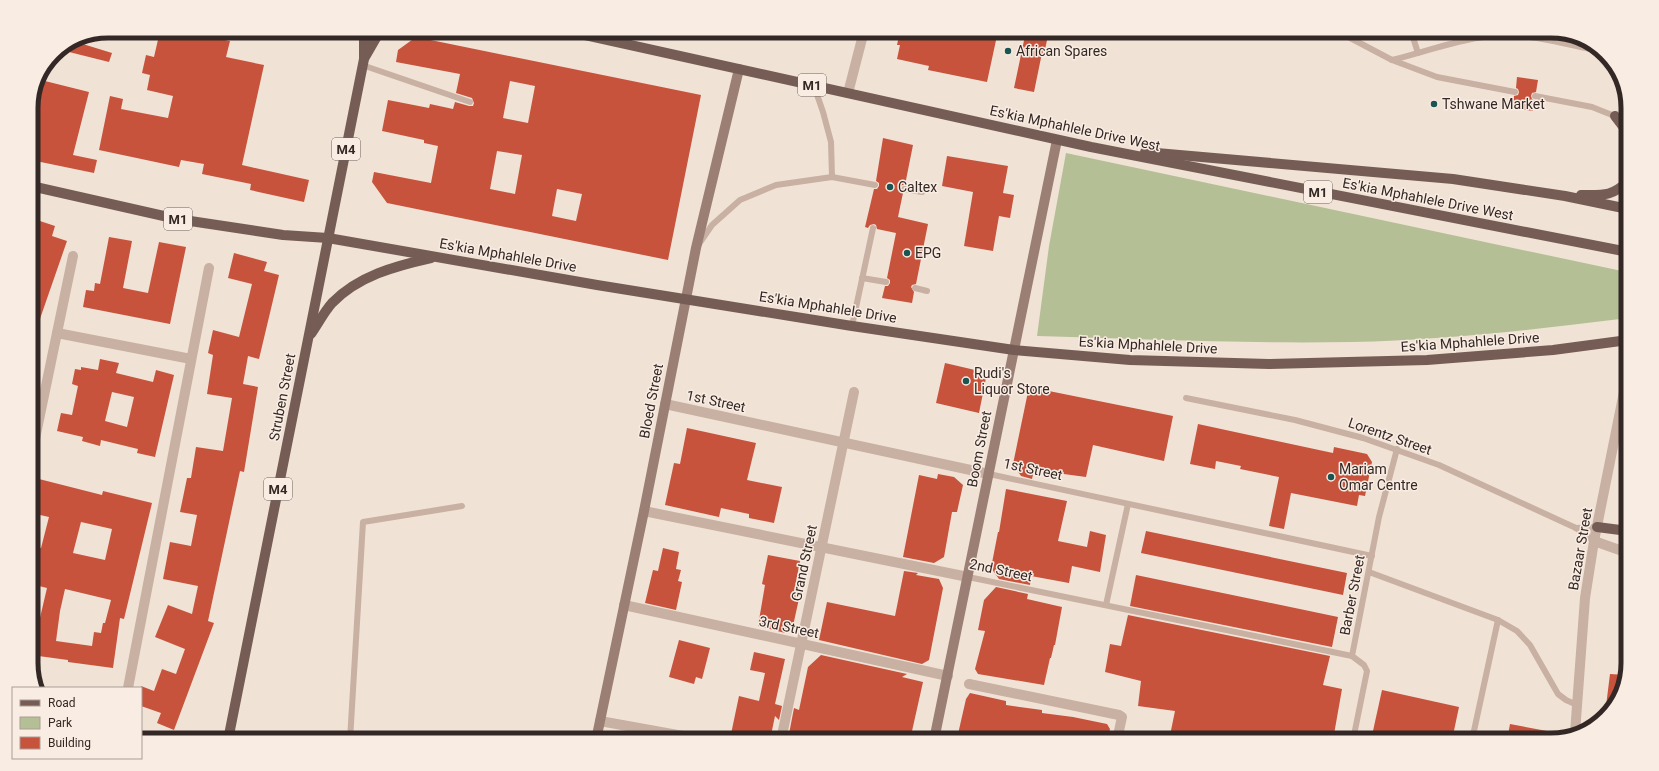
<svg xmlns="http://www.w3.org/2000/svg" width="1659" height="771" viewBox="0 0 1659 771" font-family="Roboto,sans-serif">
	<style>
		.green { fill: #b5bf96 }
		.building { fill: #c7533d; fill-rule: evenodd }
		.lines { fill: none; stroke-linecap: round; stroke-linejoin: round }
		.service { stroke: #c8b0a2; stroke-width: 6 }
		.minor { stroke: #c8b0a2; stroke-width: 10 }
		.tertiary { stroke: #c8b0a2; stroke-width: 10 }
		.secondary { stroke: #9c7f74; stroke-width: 10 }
		.primary { stroke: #755d55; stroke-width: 10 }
		.poi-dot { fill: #1a5453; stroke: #f9ece2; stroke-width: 1.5 }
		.labels { text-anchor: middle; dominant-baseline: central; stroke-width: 3; stroke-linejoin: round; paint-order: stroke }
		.shield { fill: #f9ece2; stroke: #6e635e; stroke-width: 1 }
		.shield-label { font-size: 13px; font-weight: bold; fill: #332825 }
		.poi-label { font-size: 14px; fill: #332825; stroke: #f9ece2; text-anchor: start }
		.street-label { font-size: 14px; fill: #332825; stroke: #f9ece2 }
		.rim { fill: none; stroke: #332825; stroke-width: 5 }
	</style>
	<rect width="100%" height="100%" fill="#f1e2d6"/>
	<path class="green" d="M1066,153L1622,271L1620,319C1531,330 1442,340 1352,342C1247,344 1142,339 1037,336L1049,246Z"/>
	<g class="building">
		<polygon points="160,31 204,31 221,35 220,39 230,41 226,57 264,65 242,165 309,180 304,202 250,190 251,184 202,174 204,164 181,160 179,167 99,150 110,96 123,99 121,109 168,118 173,96 147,90 150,75 142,73 146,55 154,57"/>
		<polygon points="900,31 998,31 987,82 928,70 929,66 897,59 900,45 897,45"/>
		<polygon points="1026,31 1049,31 1044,54 1042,53 1034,92 1014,88"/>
		<path d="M416,37L701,95L668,260L387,203L372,182L374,172L431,183L438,146L424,143V140L382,131L388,100L429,108L430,104L453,109L455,102L469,106H473L474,103L472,98L456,93L460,74L396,62L398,50ZM510,81L535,86L528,123L503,118ZM497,151L522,155L515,194L490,189ZM557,189L582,194L576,221L552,216Z"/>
		<polygon points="73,41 112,53 109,62 69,52"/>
		<polygon points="1517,77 1538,80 1536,92 1532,93 1531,96 1532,99 1535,101 1533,111 1512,108 1514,96 1518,95 1519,92 1518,89 1516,88"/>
		<polygon points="41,80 89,92 73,155 97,160 94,173 31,160 31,103"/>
		<polygon points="883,138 913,145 905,185 902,185 900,188 900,191 903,193 898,217 928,224 916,284 912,285 911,287 914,292 912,303 882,298 885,286 888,286 890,283 890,280 887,278 896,233 877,229 876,225 874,224 870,225 868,228 865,227 874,189 877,189 879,186 879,183 876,181"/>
		<polygon points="947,156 1008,166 1003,193 1014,195 1010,218 999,216 993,251 964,246 973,192 942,186"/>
		<polygon points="31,218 55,226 52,236 67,241 33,339 31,339 31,270 39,247 31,245"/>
		<polygon points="109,237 132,241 123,288 148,293 159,242 186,247 170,324 83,307 86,290 94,291 95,283 100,284"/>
		<polygon points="234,253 267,262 264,271 279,275 259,359 248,356 243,384 258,387 244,472 240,471 208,621 214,623 174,730 157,723 161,713 141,706 141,686 154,691 162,669 176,674 185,649 155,637 168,605 192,614 198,586 163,579 170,542 191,546 197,515 180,512 187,478 191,478 196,447 223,451 232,398 207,394 213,355 208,353 213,330 239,337 252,284 228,278"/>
		<path d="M100,359L119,363L116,373L153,382L156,370L174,375L155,457L137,453L138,449L101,440L100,446L82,441L83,437L57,431L61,413L72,415L78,386L72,384L75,369L81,370V367L98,370ZM112,392L134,397L127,427L105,421Z"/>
		<polygon points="945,363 975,370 973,375 986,378 979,413 936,403"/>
		<polygon points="1029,387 1173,416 1164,461 1093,445 1086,477 1034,470 1032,479 1021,476 1013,464"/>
		<polygon points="1198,424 1333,453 1334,447 1367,454 1372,462 1365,496 1359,495 1357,506 1291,493 1284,529 1269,526 1279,477 1240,469 1241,466 1216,461 1215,469 1190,464"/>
		<polygon points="687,428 756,443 747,480 782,487 774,523 749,518 749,514 721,508 719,517 665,505 674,463 680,464"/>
		<polygon points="938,474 954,477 963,485 957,512 952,512 944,557 934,563 903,557 919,475 937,479"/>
		<path d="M39,479L102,495L103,491L152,503L124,619L120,618L113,668L68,662V660L31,655V635L34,621L39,622L47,588L31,584V546L41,548L49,517L31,513ZM81,522L112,529L105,560L73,553ZM65,589L111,600L105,623H103L101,633L94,632L92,646L56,641L60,611Z"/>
		<polygon points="1006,489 1067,501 1058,541 1087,547 1090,531 1106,535 1100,572 1072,566 1069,583 1031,576 1030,585 999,579 991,568 998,532 999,532"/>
		<polygon points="1146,531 1347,573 1343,595 1141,553"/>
		<polygon points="663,548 679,552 676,569 681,570 678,581 682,582 676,610 645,603 653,570 658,571"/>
		<polygon points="768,555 800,561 794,592 800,594 793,626 785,633 758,626 765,585 762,584"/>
		<polygon points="904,571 918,573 916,575 939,579 943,588 929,660 922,664 819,640 827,602 895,616"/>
		<polygon points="1136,575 1338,617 1332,647 1130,606"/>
		<polygon points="996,587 1028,594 1027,599 1062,607 1055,645 1054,645 1051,658 1050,658 1044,685 978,674 975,669 985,631 978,630 984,600"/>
		<polygon points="1128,615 1330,656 1323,685 1342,689 1333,740 1169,740 1175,711 1138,706 1141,681 1105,672 1110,644 1121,646"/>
		<polygon points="679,640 710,648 702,679 696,677 694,684 669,677"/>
		<polygon points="754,652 785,659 775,704 782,706 779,720 775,716 770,740 760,740 731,734 739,696 759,701 765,673 750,670"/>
		<polygon points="821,655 907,674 902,677 923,682 910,740 794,740 789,734 794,708 799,710 808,667"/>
		<polygon points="1610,674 1626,675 1622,693 1605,714"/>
		<polygon points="1382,690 1459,707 1452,740 1371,740"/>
		<polygon points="970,693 1006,701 1006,705 1042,710 1042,713 1073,717 1107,724 1110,729 1108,740 958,740 959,734 958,734 966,699"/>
		<polygon points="1510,724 1563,734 1563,737 1552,740 1507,740"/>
	</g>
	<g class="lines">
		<g class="service">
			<polyline points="1337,31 1392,60 1437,77 1515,92"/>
			<polyline points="1411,31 1418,53"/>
			<path d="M1392,60C1428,51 1468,36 1505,35C1535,35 1569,45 1599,51"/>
			<polyline points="362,65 470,102"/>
			<polyline points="814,86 823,112 831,142 832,177"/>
			<polyline points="1535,96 1592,107 1617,117"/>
			<polyline points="904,189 922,192"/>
			<polyline points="699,244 712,225 740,200 776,185 832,177 875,185"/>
			<polyline points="862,278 886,282"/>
			<polyline points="915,288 927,291"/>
			<polyline points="852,326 873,228"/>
			<polyline points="1186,398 1295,420 1363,438 1439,465 1576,528 1594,541"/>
			<polyline points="989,474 1372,556"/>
			<polyline points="1576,528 1597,527"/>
			<polyline points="1369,572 1498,620 1517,631 1530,645 1558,694 1566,700 1577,705"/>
			<polyline points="968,577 1352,656"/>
			<polyline points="1106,605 1128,504"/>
			<polyline points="350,740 363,522 462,506"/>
			<polyline points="1353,740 1367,671 1364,665 1352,656 1379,517 1397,449"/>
			<polyline points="1472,740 1498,620"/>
		</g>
		<g class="minor">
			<polyline points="848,93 864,31"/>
			<polyline points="57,333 191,359"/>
			<polyline points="665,404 989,474"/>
			<polyline points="31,458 73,256"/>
			<polyline points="644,511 968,577"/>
			<polyline points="624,605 948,676"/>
			<polyline points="969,684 1119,715 1122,717 1117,740"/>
			<polyline points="128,688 209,268"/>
			<polyline points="600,721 705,740"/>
			<polyline points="1575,733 1585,598 1594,541 1628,372"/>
			<polyline points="781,740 854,392"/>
		</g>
		<polyline class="tertiary" points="1594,541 1628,553"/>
		<g class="secondary">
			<polyline points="596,740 644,511 696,248 739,69"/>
			<polyline points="934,740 1057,140"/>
		</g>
		<g class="primary">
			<polyline points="567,31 1091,147 1628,252"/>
			<polyline points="365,57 380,31"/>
			<polyline points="1615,116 1628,133"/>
			<polyline points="1145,152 1453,179 1565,196 1628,209"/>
			<polyline points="31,186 177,219 283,235 328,238 597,285 852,326 1014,350 1130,360 1269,364 1427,360 1553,350 1628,340"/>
			<path d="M1581,195C1602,195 1612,197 1628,181"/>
			<path d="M311,334C318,324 324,312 332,303C358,276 395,266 431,258"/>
			<polyline points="1628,410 1626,453 1628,471"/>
			<polyline points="1597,527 1628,531"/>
			<polyline points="228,740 364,59 364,31"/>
		</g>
	</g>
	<g class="poi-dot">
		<circle cx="1008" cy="51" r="4"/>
		<circle cx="1434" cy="104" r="4"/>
		<circle cx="890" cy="187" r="4"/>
		<circle cx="907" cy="253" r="4"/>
		<circle cx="966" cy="381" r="4"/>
		<circle cx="1331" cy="477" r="4"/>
	</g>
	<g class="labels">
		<g class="shield">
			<rect x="798" y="74" width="28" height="22" rx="3"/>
			<rect x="332" y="138" width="28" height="22" rx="3"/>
			<rect x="1304" y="181" width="28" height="22" rx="3"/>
			<rect x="164" y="208" width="28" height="22" rx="3"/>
			<rect x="264" y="478" width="28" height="22" rx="3"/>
		</g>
		<g class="shield-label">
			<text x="812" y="85">M1</text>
			<text x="346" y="149">M4</text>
			<text x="1318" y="192">M1</text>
			<text x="178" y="219">M1</text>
			<text x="278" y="489">M4</text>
		</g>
		<g class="poi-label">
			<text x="1016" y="51">African Spares</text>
			<text x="1442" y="104">Tshwane Market</text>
			<text x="898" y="187">Caltex</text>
			<text x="915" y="253">EPG</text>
			<text x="974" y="373">Rudi's<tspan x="974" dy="16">Liquor Store</tspan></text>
			<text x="1339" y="469">Mariam<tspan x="1339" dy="16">Omar Centre</tspan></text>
		</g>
		<g class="street-label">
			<text transform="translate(1075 128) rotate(12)">Es'kia Mphahlele Drive West</text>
			<text transform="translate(1428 199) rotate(11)">Es'kia Mphahlele Drive West</text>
			<text transform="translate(508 255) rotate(10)">Es'kia Mphahlele Drive</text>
			<text transform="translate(828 307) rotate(9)">Es'kia Mphahlele Drive</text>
			<text transform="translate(1470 342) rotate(-4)">Es'kia Mphahlele Drive</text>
			<text transform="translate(1148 345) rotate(3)">Es'kia Mphahlele Drive</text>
			<text transform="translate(282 397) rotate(-79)">Struben Street</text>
			<text transform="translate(651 401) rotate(-79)">Bloed Street</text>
			<text transform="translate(716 401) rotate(12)">1st Street</text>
			<text transform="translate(1390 436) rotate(19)">Lorentz Street</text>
			<text transform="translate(979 449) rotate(-79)">Boom Street</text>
			<text transform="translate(1033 469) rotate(12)">1st Street</text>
			<text transform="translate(1580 549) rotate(-80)">Bazaar Street</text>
			<text transform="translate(804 563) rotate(-78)">Grand Street</text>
			<text transform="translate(1001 570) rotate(12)">2nd Street</text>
			<text transform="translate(1352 595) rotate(-79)">Barber Street</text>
			<text transform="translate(789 627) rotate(12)">3rd Street</text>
		</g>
	</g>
	<path d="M0 0H1659V771H0ZM108 38H1551A70 70 0 0 1 1621 108V663A70 70 0 0 1 1551 733H108A70 70 0 0 1 38 663V108A70 70 0 0 1 108 38Z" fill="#f9ece2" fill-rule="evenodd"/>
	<path class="rim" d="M108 38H1551A70 70 0 0 1 1621 108V663A70 70 0 0 1 1551 733H108A70 70 0 0 1 38 663V108A70 70 0 0 1 108 38Z"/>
	<rect x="12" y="687" width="130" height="72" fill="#f9ece2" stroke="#aa9e96"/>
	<rect x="20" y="700" width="20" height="6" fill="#755d55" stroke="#aa9e96"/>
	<text x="48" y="707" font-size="12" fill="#332825">Road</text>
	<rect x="20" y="717" width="20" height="12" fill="#b5bf96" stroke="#aa9e96"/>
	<text x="48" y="727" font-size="12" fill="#332825">Park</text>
	<rect x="20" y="737" width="20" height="12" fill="#c7533d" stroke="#aa9e96"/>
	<text x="48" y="747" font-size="12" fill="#332825">Building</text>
</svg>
